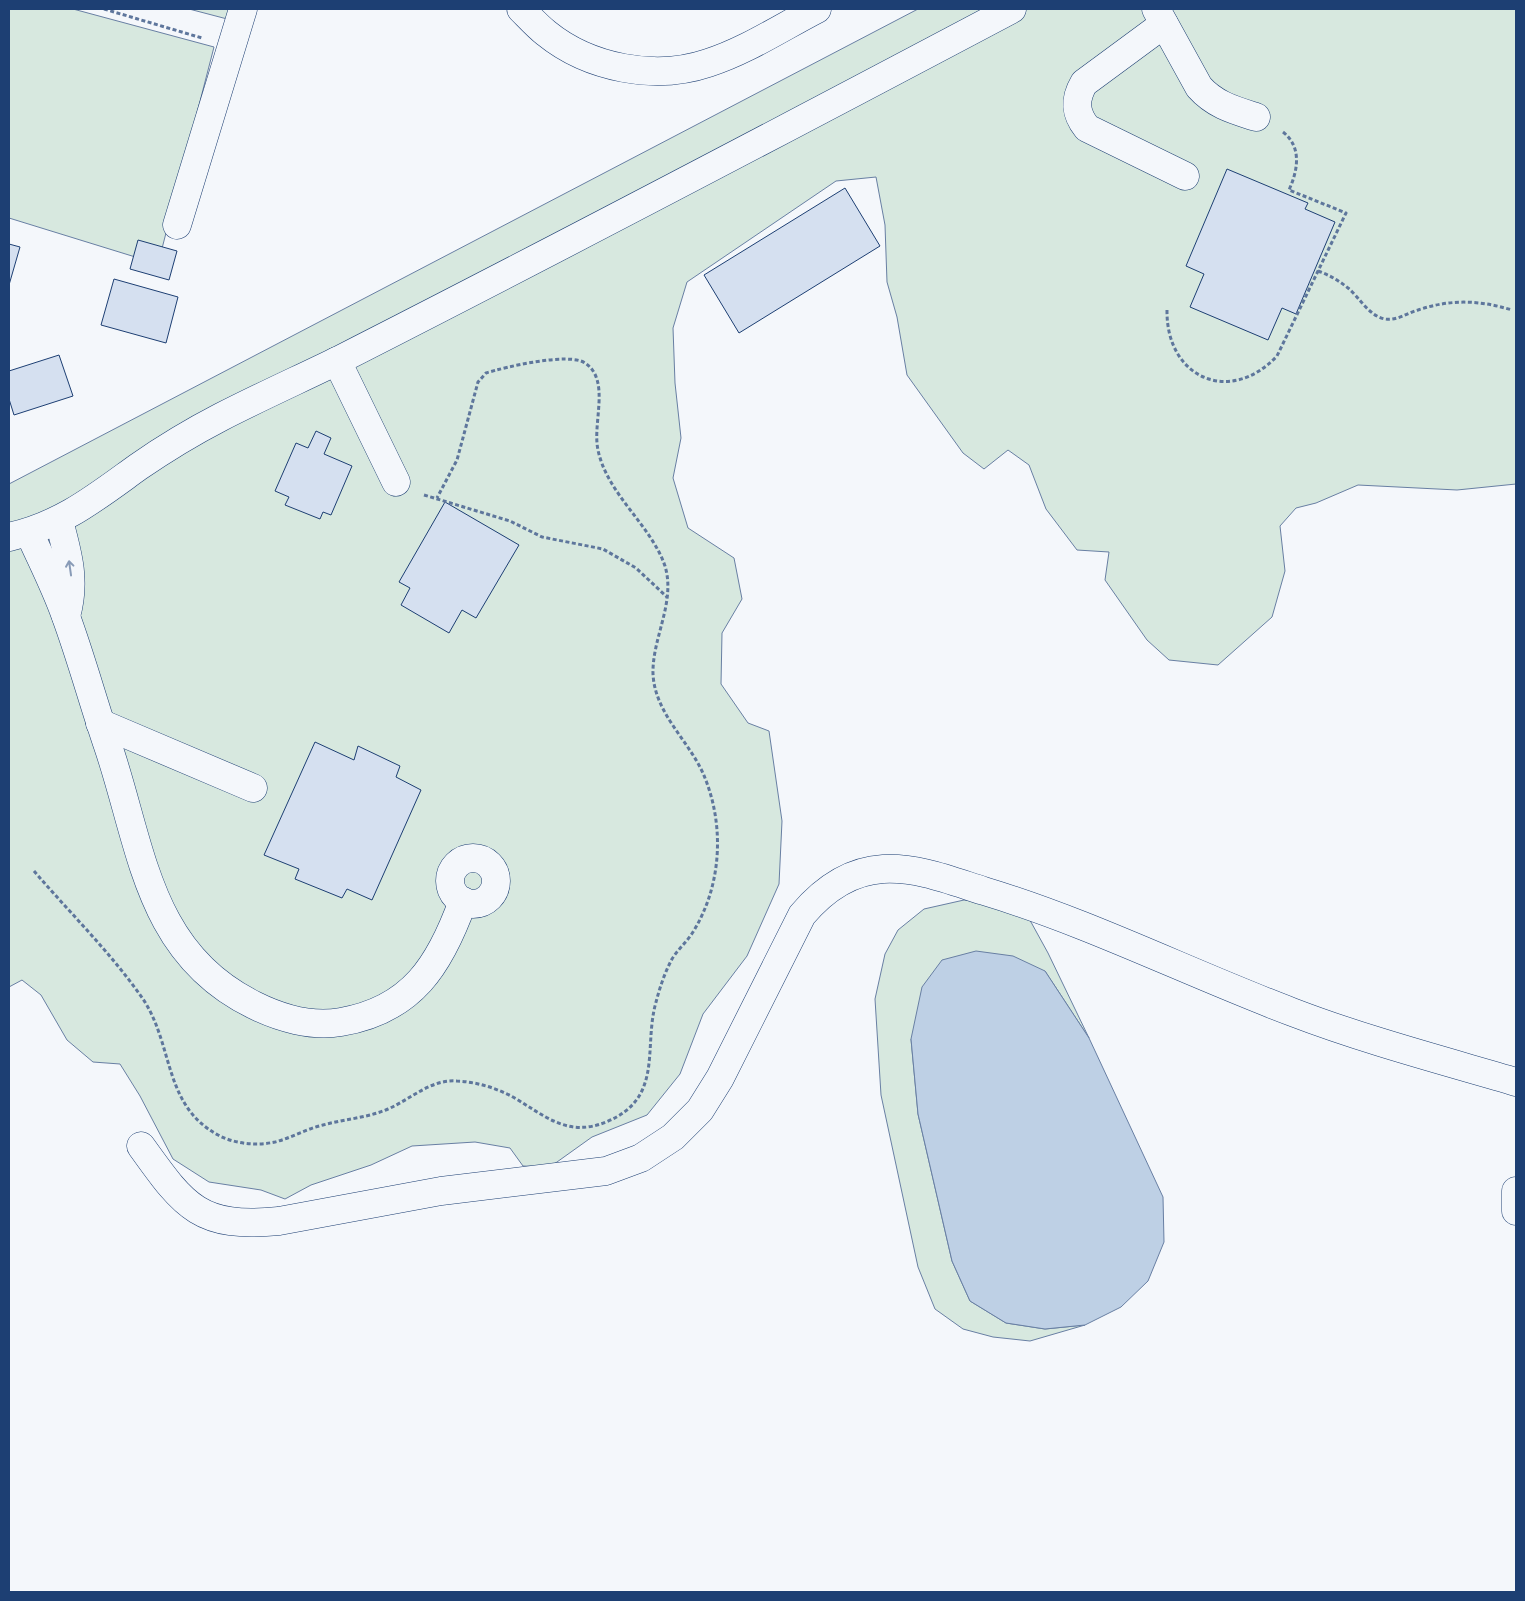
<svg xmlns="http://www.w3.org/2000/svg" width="1525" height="1601" viewBox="0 0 1525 1601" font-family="'Sofia Sans Condensed',sans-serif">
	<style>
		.green { fill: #d7e8df; stroke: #687fa3 }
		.water { fill: #bed0e5; stroke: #687fa3 }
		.building { fill: #d5e0f0; stroke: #1d3f73 }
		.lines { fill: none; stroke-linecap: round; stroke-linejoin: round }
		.minor-casing { stroke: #1d3f73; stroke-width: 29 }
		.path { stroke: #5e769c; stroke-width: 3; stroke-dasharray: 4 2.5; stroke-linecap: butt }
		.minor { stroke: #f4f7fb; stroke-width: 28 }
		.oneway { stroke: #889bb7 }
	</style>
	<rect width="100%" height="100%" fill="#f4f7fb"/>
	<g class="green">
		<polygon points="9,9 73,9 214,47 158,264 9,218"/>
		<polygon points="189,9 234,9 231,20"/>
		<polygon points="918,9 1516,9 1516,484 1457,490 1358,485 1316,503 1296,508 1280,526 1285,571 1272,617 1218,665 1169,660 1147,640 1105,580 1109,552 1077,550 1046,509 1029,465 1008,450 984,469 963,453 907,375 897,317 887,282 885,225 876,177 836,181 687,282 673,328 675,383 681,438 673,478 688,528 734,558 742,599 722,633 721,684 748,723 769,731 782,821 779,884 747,956 703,1014 680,1074 647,1115 592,1137 550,1167 523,1166 510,1148 475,1142 412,1146 371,1165 311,1185 285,1199 261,1190 209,1182 173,1159 140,1096 120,1064 93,1062 67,1040 41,995 22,980 9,987 9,484"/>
		<polygon points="964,900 998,903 1026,913 1048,953 1089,1038 1045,971 911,1039 918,1114 952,1261 970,1301 1006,1323 1045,1329 1085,1325 1030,1341 993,1337 963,1329 935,1309 918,1267 881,1095 875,999 885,954 898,930 924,909"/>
	</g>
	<polygon class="water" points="976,951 1013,956 1045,971 1089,1038 1163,1197 1164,1242 1148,1281 1121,1307 1085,1325 1045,1329 1006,1323 970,1301 952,1261 918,1114 911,1039 922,987 942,960"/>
	<g class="building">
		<polygon points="1227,169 1308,203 1305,209 1335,222 1296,314 1282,308 1268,340 1190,307 1204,274 1186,266"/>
		<polygon points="845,188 880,246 739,333 704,275"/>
		<polygon points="138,240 177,251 169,280 130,269"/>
		<polygon points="9,244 20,247 9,285"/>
		<polygon points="114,279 178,297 166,343 101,325"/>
		<polygon points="59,355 73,396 14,415 9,399 9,371"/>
		<polygon points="316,431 331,438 324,454 352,466 331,515 323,512 320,519 285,505 289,497 275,491 296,443 308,448"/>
		<polygon points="445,502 519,545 476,618 462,610 449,633 401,605 410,588 399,582"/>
		<polygon points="315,742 354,760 358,746 400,766 396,777 421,790 372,900 347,889 342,898 295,879 299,869 264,855"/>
	</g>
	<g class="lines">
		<defs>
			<g id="minor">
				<path d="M521,9C529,17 537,26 546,33C589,68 655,81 708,63C746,51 782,27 817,9"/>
				<path d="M1156,9L1199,87C1215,105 1234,110 1256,117"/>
				<path d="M1164,24L1084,83C1074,100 1075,113 1087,128L1185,176"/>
				<polyline points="177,225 243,9"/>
				<polyline points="337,361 396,482"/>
				<path d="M59,521C68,554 76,582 66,616"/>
				<path d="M29,532C41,559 55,586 65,614C81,657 93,702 108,746C142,846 147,953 254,1005C280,1018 312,1027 341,1022C412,1010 440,965 463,901"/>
				<path d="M9,537C62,525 95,498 138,467C164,449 192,432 221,417C260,397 300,379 339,360C565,245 789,127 1012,9"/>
				<polyline points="100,723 253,788"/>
				<circle cx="473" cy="881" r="23"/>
				<path d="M141,1146C184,1206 199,1229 279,1221L441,1191L606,1171L641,1158L673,1137L700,1110L720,1078L802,915C823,890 850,871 883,869C918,867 952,881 984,891C1090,923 1189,973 1292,1012C1365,1040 1441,1060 1516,1082"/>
				<polyline points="1516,1191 1516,1211"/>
			</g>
		</defs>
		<use href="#minor" class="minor-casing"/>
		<g class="path">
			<polyline points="104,9 202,38"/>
			<path d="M1318,271C1329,275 1338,280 1348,288C1360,298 1369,316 1385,319C1397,321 1407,313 1418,310C1451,299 1479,300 1512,310"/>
			<path d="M1167,310C1166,378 1230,406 1277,356L1346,213L1289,190C1298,170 1302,147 1283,132"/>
			<polyline points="424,495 510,521 542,537 603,549 636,568 667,597"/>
			<path d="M34,871C70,913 111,953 143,999C174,1046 163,1105 218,1135C235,1144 256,1146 275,1142C291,1138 306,1129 323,1125C345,1119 367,1118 388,1109C411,1099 431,1079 457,1081C477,1082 496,1088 513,1097C544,1115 567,1138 606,1122C663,1099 644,1050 655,1006C659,990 664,974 672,959C678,949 687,942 693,932C721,887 725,828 705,778C691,742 655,715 653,674C652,638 676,602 665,566C651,525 607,494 598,450C592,423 611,380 585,363C569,352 505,367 486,373L478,382L457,460L437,498"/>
		</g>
		<use href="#minor" class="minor"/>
	</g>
	<defs><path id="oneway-shaft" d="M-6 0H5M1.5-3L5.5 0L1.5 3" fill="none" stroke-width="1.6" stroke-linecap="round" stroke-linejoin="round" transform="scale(1.25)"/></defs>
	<use class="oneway" href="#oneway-shaft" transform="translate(70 568) rotate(-98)"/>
	<rect width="1525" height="1601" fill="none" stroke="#1d3f73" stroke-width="20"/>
</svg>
